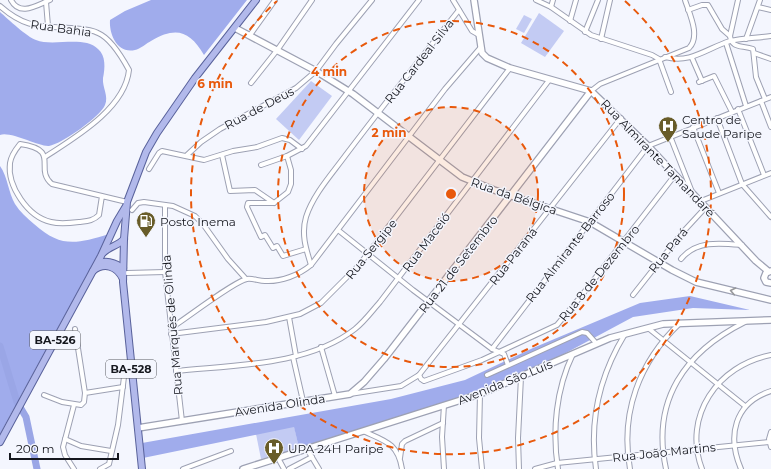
<svg xmlns="http://www.w3.org/2000/svg" width="771" height="469" viewBox="0 0 771 469" font-family="Montserrat,sans-serif">
	<style>
		.green { fill: #c3cbf3 }
		.forest { fill: #a0acec }
		.lines { fill: none; stroke-linecap: round; stroke-linejoin: round }
		.river { stroke: #9aa6e6; stroke-width: 7 }
		.street-casing { stroke: #9da1b3; stroke-width: 6 }
		.secondary-casing { stroke: #9da1b3; stroke-width: 8 }
		.primary-casing { stroke: #59629b; stroke-width: 8 }
		.street { stroke: #fff; stroke-width: 4 }
		.secondary { stroke: #fff; stroke-width: 5.5 }
		.primary { stroke: #b2b9eb; stroke-width: 6 }
		.oneway { stroke: #96979a }
		.ring { fill: none; stroke: #e8590c; stroke-width: 2; stroke-dasharray: 7 5 }
		.labels { text-anchor: middle; dominant-baseline: central; stroke-width: 3; stroke-linejoin: round; paint-order: stroke }
		.shield { fill: #f4f6fe; stroke: #585a61; stroke-width: 1 }
		.shield-label { font-size: 11px; font-weight: bold; fill: #15171e }
		.street-label { font-size: 12px; fill: #15171e; stroke: #f4f6fe }
		.poi-label { font-size: 12px; fill: #15171e; stroke: #f4f6fe; text-anchor: start }
		.centre { fill: #e8590c; stroke: #f4f6fe; stroke-width: 2 }
		.ring-label { font-size: 12px; text-anchor: middle; font-weight: bold; fill: #e8590c; stroke: #f4f6fe; stroke-width: 3; stroke-linejoin: round; paint-order: stroke }
	</style>
	<rect width="100%" height="100%" fill="#f4f6fe"/>
	<g class="green">
		<polygon points="539,13 564,31 545,57 521,43"/>
		<polygon points="524,15 532,19 524,33 516,29"/>
		<polygon points="311,81 332,96 299,140 276,119"/>
		<polygon points="294,426 299,448 261,459 256,434"/>
	</g>
	<g class="forest">
		<path d="M151,0H247L204,55C190,31 176,26 151,41C147,43 140,49 135,50C117,54 109,34 110,20L125,11Z"/>
		<path d="M0,12C8,19 27,37 36,40C53,47 84,35 98,49C106,56 105,68 103,78C102,87 109,96 105,105C101,116 62,144 49,146C39,147 11,131 0,135Z"/>
		<path d="M0,166C8,177 8,192 15,204C20,212 27,218 34,224C61,248 76,244 109,234L0,434Z"/>
		<polygon points="690,296 750,310 693,308 633,317 521,377 482,393 363,430 299,448 294,427 143,458 142,443 391,399 465,380 533,348 640,303"/>
	</g>
	<g class="lines">
		<polyline class="river" points="0,346 17,402 26,417 37,469"/>
		<defs>
			<g id="street">
				<path d="M11,0C20,17 37,5 50,0"/>
				<polyline points="453,0 472,31 479,35"/>
				<polyline points="536,0 551,7 591,35 652,55 659,59 671,92"/>
				<path d="M738,0L730,36C732,49 742,45 753,49L756,77L765,99"/>
				<polyline points="46,2 48,26"/>
				<path d="M0,6C25,28 39,26 71,28C79,29 90,29 98,33C110,38 123,59 129,70C125,109 74,138 45,157"/>
				<polyline points="551,7 553,0"/>
				<polyline points="758,7 771,10"/>
				<polyline points="688,10 702,5 708,5 722,29 730,36"/>
				<polyline points="570,21 576,0"/>
				<polyline points="585,32 598,0"/>
				<polyline points="250,35 275,0"/>
				<polyline points="601,39 610,0"/>
				<polyline points="746,39 760,0"/>
				<polyline points="726,43 746,106"/>
				<polyline points="754,53 771,59"/>
				<path d="M665,57C691,64 707,48 730,41C743,38 758,38 771,36"/>
				<polyline points="692,58 702,81"/>
				<polyline points="699,82 714,76 732,112"/>
				<polyline points="251,83 278,49 312,0"/>
				<path d="M591,91L600,84L689,48C701,36 689,13 685,0"/>
				<polyline points="761,101 771,127"/>
				<polyline points="738,109 764,175"/>
				<polyline points="717,118 742,184 771,217"/>
				<polyline points="693,127 719,193"/>
				<polyline points="670,136 692,192"/>
				<polyline points="187,155 201,142 220,129 296,88 316,71 336,44 372,0"/>
				<polyline points="222,155 230,191 255,190 274,203"/>
				<polyline points="287,156 291,170 291,184 288,192 274,203 248,203 247,207 261,237 265,235 273,248 277,246 283,256 306,249"/>
				<polyline points="261,165 287,156 306,146 419,0"/>
				<polyline points="149,169 159,153 162,151 204,160 233,151 257,147 282,138 290,140 302,149"/>
				<path d="M102,196L99,215C93,221 87,221 79,222C71,223 59,224 51,222C28,217 7,186 10,163C11,155 16,149 20,144C62,150 33,168 52,184L127,202"/>
				<polyline points="701,201 771,173"/>
				<polyline points="165,205 165,272 182,421"/>
				<polyline points="132,210 138,203 144,202 173,206 195,216 203,224 228,259 246,279"/>
				<polyline points="338,230 413,290 492,349 504,354 508,365"/>
				<path d="M681,259C696,240 721,243 742,245"/>
				<path d="M311,265C306,249 301,234 306,217C313,195 331,175 345,156C382,107 420,59 459,10"/>
				<polyline points="127,273 165,272"/>
				<polyline points="633,295 682,233 706,207"/>
				<polyline points="289,317 296,356"/>
				<path d="M171,328C184,320 236,280 247,279C252,278 259,281 265,281C281,282 299,275 311,265L445,89L481,47"/>
				<polyline points="648,328 745,406"/>
				<polyline points="75,329 85,393"/>
				<polyline points="171,334 266,322 300,314 321,303 359,265 510,68"/>
				<polyline points="321,347 335,396"/>
				<polyline points="492,349 648,146 771,97"/>
				<polyline points="293,357 303,401"/>
				<path d="M176,371C233,365 308,366 355,329C365,321 372,311 380,302L550,79"/>
				<polyline points="419,375 421,379 424,381 482,360 557,325 582,295 675,175"/>
				<polyline points="487,375 582,332 587,333 596,343"/>
				<polyline points="350,394 401,386 419,375 621,118"/>
				<polyline points="480,394 479,438 482,469"/>
				<polyline points="44,395 62,402 81,405 84,402 85,393 123,387"/>
				<path d="M363,431C385,441 398,443 402,469"/>
				<polyline points="771,432 769,439 771,447"/>
				<polyline points="65,439 81,446 111,451"/>
				<polyline points="307,449 319,469"/>
				<polyline points="278,458 284,469"/>
				<polyline points="400,458 402,444 405,441 443,423"/>
				<polyline points="74,469 65,455 63,447 74,405"/>
				<polyline points="100,469 109,464 118,425 124,377 131,369"/>
				<polyline points="183,469 231,451"/>
				<polyline points="289,469 312,457"/>
				<polyline points="444,469 442,437 444,405"/>
				<polyline points="519,469 518,438 521,377"/>
				<polyline points="535,469 557,463 769,442"/>
				<path d="M558,469C552,431 556,389 573,354"/>
				<path d="M596,469C589,421 600,375 625,334"/>
				<path d="M630,469C620,413 639,362 680,323"/>
				<path d="M666,469C651,400 685,352 745,322"/>
				<path d="M702,469C682,416 718,365 771,355"/>
				<path d="M741,469C727,436 734,403 771,391"/>
			</g>
			<g id="secondary">
				<polyline points="474,0 482,53 487,58 510,68 591,91 648,146 756,261 768,271"/>
				<polyline points="235,28 316,71 353,94 462,177 494,190 590,222 672,270 696,282 771,300"/>
				<polyline points="771,271 766,273 764,278 766,282 771,283"/>
				<polyline points="138,428 350,394 364,382 384,359 591,91"/>
				<polyline points="243,469 480,394 610,338 663,324 771,320"/>
			</g>
			<g id="primary">
				<path d="M103,253C110,246 118,246 124,239"/>
				<path d="M96,266C104,258 115,263 123,268"/>
				<path d="M93,271C104,262 117,266 123,279"/>
				<polyline points="0,442 101,256 117,221 126,206"/>
				<polyline points="142,469 123,282 124,239 127,202 146,152 157,133 195,78 256,0"/>
			</g>
		</defs>
		<use href="#street" class="street-casing"/>
		<use href="#secondary" class="secondary-casing"/>
		<use href="#primary" class="primary-casing"/>
		<use href="#street" class="street"/>
		<use href="#secondary" class="secondary"/>
		<use href="#primary" class="primary"/>
	</g>
	<defs><path id="oneway-chevron" d="M-2-3.5L2.5 0L-2 3.5" fill="none" stroke-width="1.6" stroke-linecap="round" stroke-linejoin="round"/></defs>
	<use class="oneway" href="#oneway-chevron" transform="translate(733 291) rotate(-168)"/>
	<circle cx="451" cy="194" r="87" fill="#e8590c" fill-opacity=".12"/>
	<g class="ring">
		<circle cx="451" cy="194" r="87"/>
		<circle cx="451" cy="194" r="173"/>
		<path d="M625 1A260 260 0 1 1 277 1"/>
	</g>
	<defs>
		<symbol id="hospital-pin" viewBox="-11 -11 22 30"><path d="M0 17L-7.5 6A9.5 9.5 0 1 1 7.5 6Z" fill="#685c29" stroke="#f4f6fe"/><path d="M-5-5h3v3.5h4V-5h3V5h-3V1.5h-4V5h-3Z" fill="#fff"/></symbol>
		<symbol id="fuel-pin" viewBox="-11 -11 22 30"><path d="M0 17L-7.5 6A9.5 9.5 0 1 1 7.5 6Z" fill="#685c29" stroke="#f4f6fe"/><path d="M-5.5-6h7V0h2V4h1.3V-2.5L3-4.5l.8-.8L6-3V5H2.5V1h-1V6h-7ZM-4.2-4.7v3.2H.2V-4.7Z" fill="#fff"/></symbol>
	</defs>
	<g fill-rule="evenodd">
		<use href="#hospital-pin" x="657" y="115" width="22" height="30"/>
		<use href="#fuel-pin" x="135" y="210" width="22" height="30"/>
		<use href="#hospital-pin" x="263" y="437" width="22" height="30"/>
	</g>
	<g class="labels">
		<g class="shield">
			<rect x="30" y="331" width="50" height="18" rx="3"/>
			<rect x="106" y="360" width="50" height="18" rx="3"/>
		</g>
		<g class="shield-label">
			<text x="55" y="340">BA-526</text>
			<text x="131" y="369">BA-528</text>
		</g>
		<g class="street-label">
			<text transform="translate(61 28) rotate(8)">Rua Bahia</text>
			<text transform="translate(419 61) rotate(-52)">Rua Cardeal Silva</text>
			<text transform="translate(259 108) rotate(-28)">Rua de Deus</text>
			<text transform="translate(658 158) rotate(46)">Rua Almirante Tamandaré</text>
			<text transform="translate(514 196) rotate(19)">Rua da Bélgica</text>
			<text transform="translate(426 242) rotate(-53)">Rua Maceió</text>
			<text transform="translate(570 247) rotate(-52)">Rua Almirante Barroso</text>
			<text transform="translate(371 249) rotate(-51)">Rua Sergipe</text>
			<text transform="translate(668 250) rotate(-51)">Rua Pará</text>
			<text transform="translate(513 256) rotate(-52)">Rua Paraná</text>
			<text transform="translate(458 264) rotate(-52)">Rua 21 de Setembro</text>
			<text transform="translate(599 273) rotate(-51)">Rua 8 de Dezembro</text>
			<text transform="translate(172 325) rotate(-95)">Rua Marquês de Olinda</text>
			<text transform="translate(505 382) rotate(-22)">Avenida São Luís</text>
			<text transform="translate(280 405) rotate(-9)">Avenida Olinda</text>
			<text transform="translate(664 452) rotate(-6)">Rua João Martins</text>
		</g>
		<g class="poi-label">
			<text x="682" y="119">Centro de<tspan x="682" dy="14">Saude Paripe</tspan></text>
			<text x="160" y="221">Posto Inema</text>
			<text x="288" y="448">UPA 24H Paripe</text>
		</g>
	</g>
	<circle cx="451" cy="194" r="6" class="centre"/>
	<g class="ring-label">
		<text x="329" y="76">4 min</text>
		<text x="215" y="88">6 min</text>
		<text x="389" y="137">2 min</text>
	</g>
	<path d="M10 453v6h108v-6" fill="none" stroke="#15171e" stroke-width="2"/>
	<text x="16" y="453" font-size="12" fill="#15171e" stroke="#f4f6fe" stroke-width="3" paint-order="stroke">200 m</text>
</svg>
